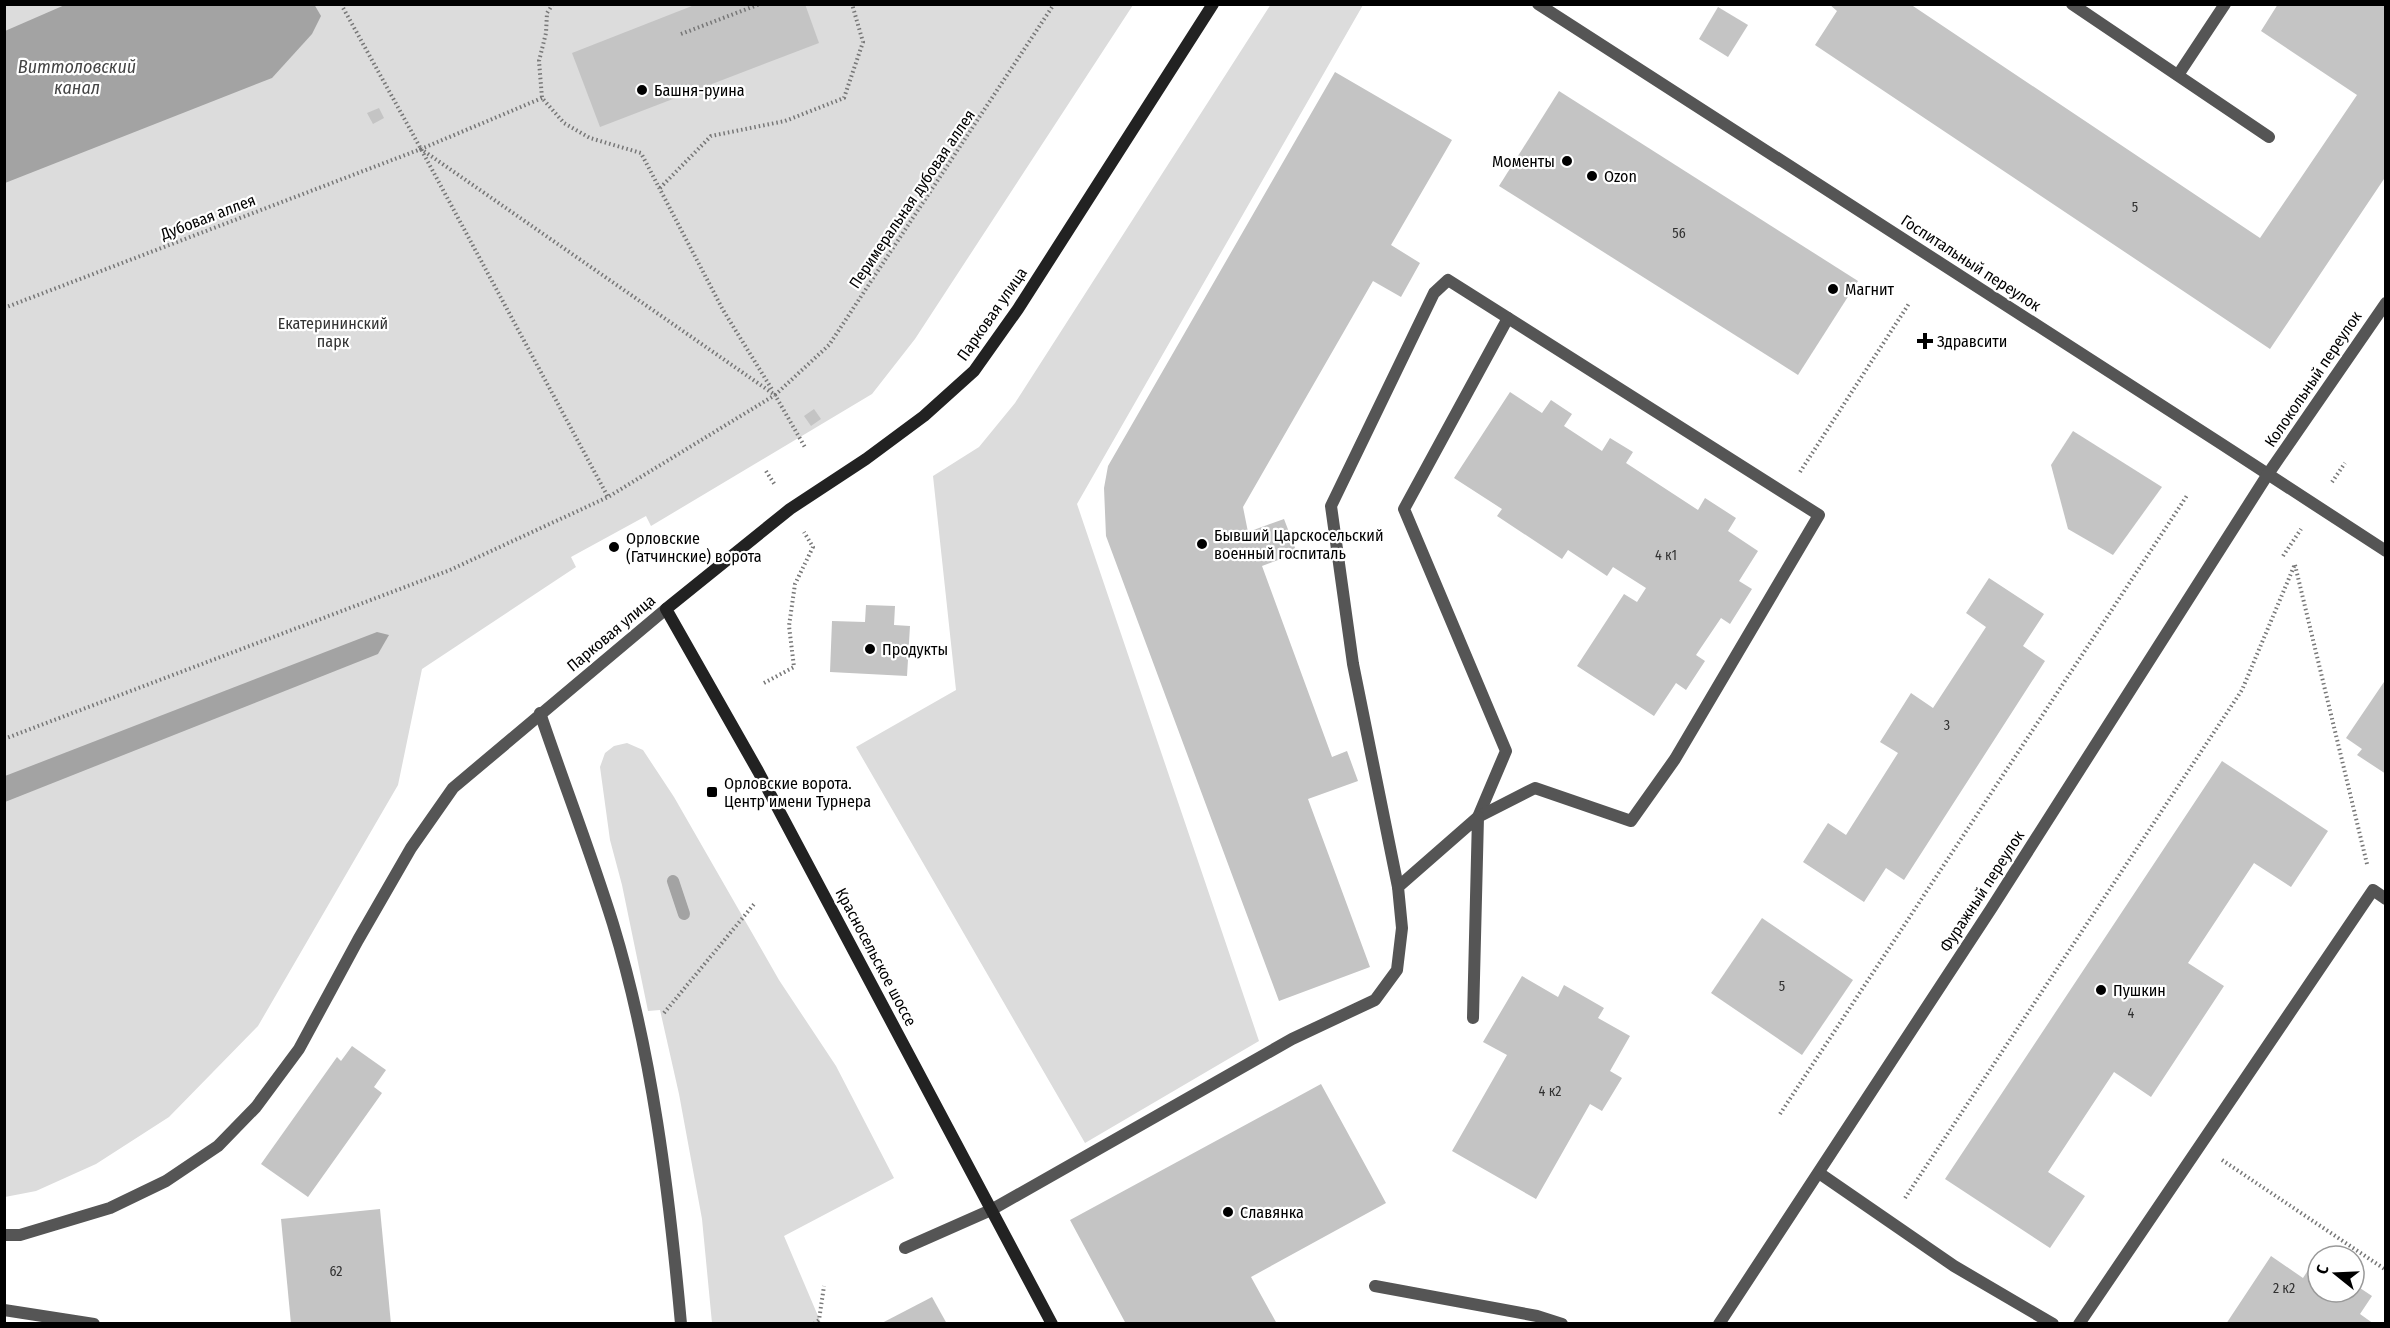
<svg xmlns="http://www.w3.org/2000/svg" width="2390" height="1328" viewBox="0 0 2390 1328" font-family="'Fira Sans Condensed',sans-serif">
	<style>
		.green { fill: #dcdcdc }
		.water { fill: #a3a3a3 }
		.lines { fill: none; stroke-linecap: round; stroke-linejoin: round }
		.stream { stroke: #a3a3a3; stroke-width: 12 }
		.building { fill: #c4c4c4 }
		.path { stroke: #777; stroke-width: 4; stroke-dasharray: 1.5 3; stroke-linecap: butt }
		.lane { stroke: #555; stroke-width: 12 }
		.street { stroke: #555; stroke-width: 12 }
		.secondary { stroke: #222; stroke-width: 12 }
		.poi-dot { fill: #000; stroke: #fff; stroke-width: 2 }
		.labels { text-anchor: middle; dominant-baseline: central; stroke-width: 4.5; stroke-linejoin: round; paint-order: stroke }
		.number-label { font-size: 14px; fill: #313131 }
		.poi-label { font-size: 16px; fill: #000; stroke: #fff; text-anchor: start }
		.street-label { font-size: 16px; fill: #000; stroke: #fff }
		.park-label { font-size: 16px; fill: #333; stroke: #fff }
		.water-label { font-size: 18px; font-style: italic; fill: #444; stroke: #fff }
	</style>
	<rect width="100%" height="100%" fill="#fff"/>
	<g class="green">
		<polygon points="1271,4 1363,5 1077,504 1259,1041 1085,1143 856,747 956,690 933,476 979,447 1015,403"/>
		<polygon points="5,5 1133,5 915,339 872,394 651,526 646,516 571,557 576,567 422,669 398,785 258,1026 169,1117 96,1164 36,1191 5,1197"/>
		<polygon points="627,743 643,750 674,797 779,980 836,1066 894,1178 784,1236 821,1323 712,1323 702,1219 679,1094 660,1010 648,1011 622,885 610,840 600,767 605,753 614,746"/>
	</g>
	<g class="water">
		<polygon points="67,4 314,4 321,16 312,34 272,78 5,183 5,31"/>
		<polygon points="377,632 389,635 378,654 5,802 5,776"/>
	</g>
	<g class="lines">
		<polyline class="stream" points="673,881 684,914"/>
	</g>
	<g class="building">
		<polygon points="697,4 805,4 819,43 600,127 572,53"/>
		<polygon points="1829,4 1910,4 2260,238 2357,95 2261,31 2278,4 2386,4 2386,176 2270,349 1815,45 1837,11"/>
		<polygon points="1718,7 1748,25 1728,57 1699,39"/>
		<polygon points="1335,72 1452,140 1391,245 1420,263 1401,297 1373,281 1243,507 1248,532 1284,519 1297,553 1262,566 1332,757 1347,751 1358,781 1308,799 1370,967 1279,1001 1106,536 1104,488 1108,466"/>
		<polygon points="1559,91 1858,281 1798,375 1499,186"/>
		<polygon points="379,108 384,118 373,124 367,113"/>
		<polygon points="1510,392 1542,413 1551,400 1572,414 1564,426 1602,451 1610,438 1633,452 1626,463 1698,510 1705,498 1736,518 1728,531 1758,551 1739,581 1752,589 1730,624 1721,618 1696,655 1705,661 1686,690 1676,683 1654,716 1577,666 1624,594 1637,602 1646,588 1613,567 1607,576 1568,550 1562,559 1497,516 1502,509 1454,478"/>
		<polygon points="814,409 821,419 811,426 804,416"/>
		<polygon points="2073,431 2162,487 2113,555 2068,529 2051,465"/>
		<polygon points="1989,578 2044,614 2023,646 2045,661 1904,880 1886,868 1864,902 1803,862 1828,823 1846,835 1898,753 1880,742 1911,693 1933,708 1986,627 1966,613"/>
		<polygon points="866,605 895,606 894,625 910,626 907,676 830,672 832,621 865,622"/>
		<polygon points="2386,679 2386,774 2357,755 2362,749 2346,738"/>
		<polygon points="2222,761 2328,831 2291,887 2254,863 2188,963 2224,986 2151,1097 2114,1072 2048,1172 2085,1196 2050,1248 1945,1179"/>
		<polygon points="1762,918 1853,980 1802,1055 1711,993"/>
		<polygon points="1522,976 1558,997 1564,985 1604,1008 1598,1018 1630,1036 1610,1071 1622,1078 1602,1111 1590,1104 1536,1199 1452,1151 1507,1055 1483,1042"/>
		<polygon points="352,1046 386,1070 374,1087 382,1093 308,1197 261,1164 337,1057 341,1061"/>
		<polygon points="1321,1084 1386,1203 1251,1277 1277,1324 1126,1324 1070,1220"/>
		<polygon points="380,1209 391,1324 291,1324 281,1219"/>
		<polygon points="2271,1256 2303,1278 2316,1258 2318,1260 2318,1292 2354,1292 2354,1284 2372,1296 2360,1314 2374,1324 2226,1324"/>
		<polygon points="932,1297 947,1324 880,1324"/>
	</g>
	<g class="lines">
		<g class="path">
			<polyline points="341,4 421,149 608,497"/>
			<polyline points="553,4 547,13 546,33 539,61 542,98 564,123 590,138 641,153 723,310 773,391"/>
			<polyline points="681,34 760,4"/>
			<polyline points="542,98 421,149 775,395"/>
			<polyline points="660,188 711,136 785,121 844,98 863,42 852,4"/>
			<polyline points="4,308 421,149"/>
			<polyline points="775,395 829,345 1054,4"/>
			<polyline points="766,471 775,485"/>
			<polyline points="1800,472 1910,302"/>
			<polyline points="2332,482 2345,463"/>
			<polyline points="2283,556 2301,529"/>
			<polyline points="2295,565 2367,864"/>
			<polyline points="764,683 794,667 789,626 795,584 813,547 804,532"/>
			<polyline points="4,739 450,570 608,497 775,395 806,449"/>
			<polyline points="664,1013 755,903"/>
			<polyline points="1780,1114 2188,494"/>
			<polyline points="2222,1160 2386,1270"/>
			<polyline points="1905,1198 2242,690 2295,564"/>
			<polyline points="814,1324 819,1320 824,1286"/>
		</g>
		<g class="lane">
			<polyline points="2072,4 2269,137"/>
			<polyline points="2178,75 2225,4"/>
			<path d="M540,713C564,784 591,853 613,924C652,1052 669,1191 681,1324"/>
			<polyline points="1478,817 1506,751 1404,509 1508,318"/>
			<polyline points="1398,887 1353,664 1331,506 1434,293 1448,280 1819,515 1675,759 1631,821 1535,788 1478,817"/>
			<polyline points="1819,1173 1954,1266 2053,1324"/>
			<polyline points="905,1248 991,1210 1292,1039 1375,1000 1397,970 1402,928 1398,887 1478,817 1473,1018"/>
			<polyline points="1375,1286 1537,1316 1562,1324"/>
			<polyline points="4,1310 94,1324"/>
			<polyline points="2079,1324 2373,890 2386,899"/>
		</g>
		<g class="street">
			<polyline points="1538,4 2220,443 2386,551"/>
			<polyline points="4,1235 20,1235 110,1208 166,1181 218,1146 256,1107 299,1049 358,940 411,848 453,788 666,609"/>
			<polyline points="1719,1324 1991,909 2268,474 2386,303"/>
		</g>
		<polyline class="secondary" points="1052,1324 758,771 666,609 790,509 866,459 924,416 974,371 1018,309 1213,4"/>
	</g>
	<g class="poi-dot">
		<circle cx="642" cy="90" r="6"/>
		<circle cx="1567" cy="161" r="6"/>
		<circle cx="1592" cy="176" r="6"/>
		<circle cx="1833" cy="289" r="6"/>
		<path d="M1922 332h6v6h6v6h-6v6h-6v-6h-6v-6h6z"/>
		<circle cx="1202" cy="544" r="6"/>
		<circle cx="614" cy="547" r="6"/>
		<circle cx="870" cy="649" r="6"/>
		<rect x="706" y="786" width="12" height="12" rx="3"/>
		<circle cx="2101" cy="990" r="6"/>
		<circle cx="1228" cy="1212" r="6"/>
	</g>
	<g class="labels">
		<g class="number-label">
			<text x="2135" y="207">5</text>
			<text x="1679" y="233">56</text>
			<text x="1666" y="555">4 к1</text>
			<text x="1947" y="725">3</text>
			<text x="1782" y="986">5</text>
			<text x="2131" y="1013">4</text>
			<text x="1550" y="1091">4 к2</text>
			<text x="336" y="1271">62</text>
			<text x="2284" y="1288">2 к2</text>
		</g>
		<g class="poi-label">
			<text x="654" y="90">Башня-руина</text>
			<text x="1555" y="161" text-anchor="end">Моменты</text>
			<text x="1604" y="176">Ozon</text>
			<text x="1845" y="289">Магнит</text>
			<text x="1937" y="341">Здравсити</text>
			<text x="1214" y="535">Бывший Царскосельский<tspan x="1214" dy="18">военный госпиталь</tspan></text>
			<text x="626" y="538">Орловские<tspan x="626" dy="18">(Гатчинские) ворота</tspan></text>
			<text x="882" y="649">Продукты</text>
			<text x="724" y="783">Орловские ворота.<tspan x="724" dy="18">Центр имени Турнера</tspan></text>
			<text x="2113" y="990">Пушкин</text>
			<text x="1240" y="1212">Славянка</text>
		</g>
		<g class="street-label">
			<text transform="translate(912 199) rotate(-56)">Перимеральная дубовая аллея</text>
			<text transform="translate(208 217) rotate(-21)">Дубовая аллея</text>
			<text transform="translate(1971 263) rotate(33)">Госпитальный переулок</text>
			<text transform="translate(992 314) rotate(-55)">Парковая улица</text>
			<text transform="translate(2313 379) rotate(-56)">Колокольный переулок</text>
			<text transform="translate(611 633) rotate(-40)">Парковая улица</text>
			<text transform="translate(1982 891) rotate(-57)">Фуражный переулок</text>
			<text transform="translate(876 957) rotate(62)">Красносельское шоссе</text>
		</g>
		<g class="park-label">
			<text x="333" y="323">Екатерининский<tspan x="333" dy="18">парк</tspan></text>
		</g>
		<g class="water-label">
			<text x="77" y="67">Виттоловский<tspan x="77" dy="21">канал</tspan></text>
		</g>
	</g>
	<rect width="2390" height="1328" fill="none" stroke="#000000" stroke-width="12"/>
	<g transform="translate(2336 1274) rotate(288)"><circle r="28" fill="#ffffff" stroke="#999999" stroke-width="1.5"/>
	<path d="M0-4.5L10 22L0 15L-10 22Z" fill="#000000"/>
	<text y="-9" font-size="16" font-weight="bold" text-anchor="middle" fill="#000000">С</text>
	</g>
</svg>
